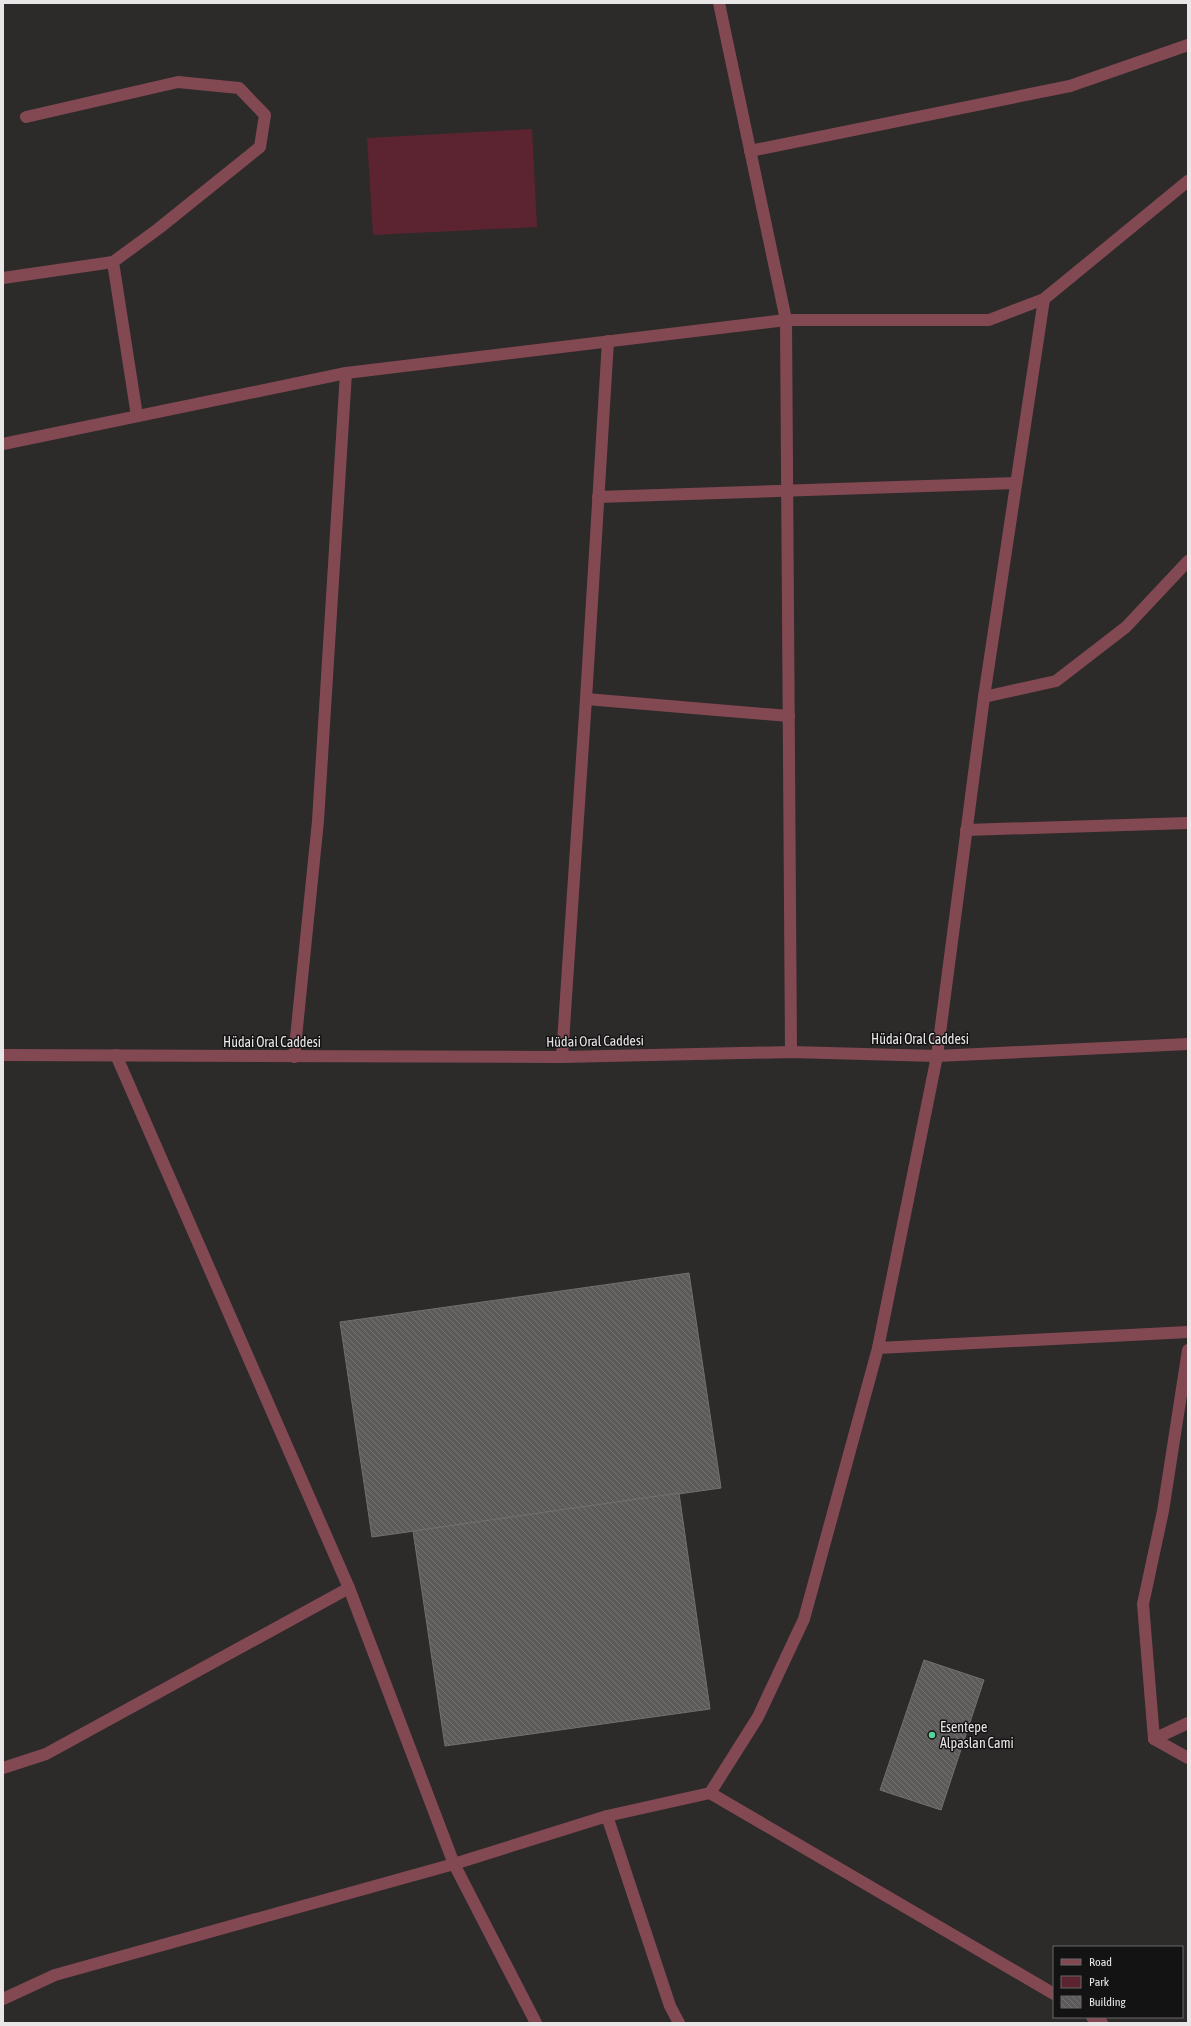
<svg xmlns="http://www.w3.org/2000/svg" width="1191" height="2026" viewBox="0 0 1191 2026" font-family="'Asap Condensed',sans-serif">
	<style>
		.park { fill: #5c2430 }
		.building { fill: url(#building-back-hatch); stroke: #736f70 }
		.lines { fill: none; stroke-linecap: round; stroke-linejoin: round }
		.minor { stroke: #834953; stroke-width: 12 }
		.poi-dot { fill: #54d396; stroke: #141313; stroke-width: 1.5 }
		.labels { text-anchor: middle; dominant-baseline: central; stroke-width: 3; stroke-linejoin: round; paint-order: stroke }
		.street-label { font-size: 14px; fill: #e8e6e6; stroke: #141313 }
		.poi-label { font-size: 14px; fill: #e8e6e6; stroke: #141313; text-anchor: start }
	</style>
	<defs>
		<pattern id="building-back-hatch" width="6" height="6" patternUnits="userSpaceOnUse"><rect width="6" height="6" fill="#5d5a5a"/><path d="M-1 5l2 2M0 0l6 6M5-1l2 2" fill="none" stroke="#747272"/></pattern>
	</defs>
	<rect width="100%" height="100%" fill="#2d2a2a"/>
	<polygon class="park" points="532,129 537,227 373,235 367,138"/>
	<g class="building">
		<polygon points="689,1273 721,1488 372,1537 340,1322"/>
		<polygon points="679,1493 710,1709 445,1746 413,1531"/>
		<polygon points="924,1660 984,1680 941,1810 880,1790"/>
	</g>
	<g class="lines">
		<g class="minor">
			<polyline points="719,3 786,320 791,1052"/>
			<polyline points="26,117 178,82 239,88 265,115 260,147 158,229 113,262 137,416"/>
			<polyline points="750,151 1070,86 1188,45"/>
			<polyline points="3,278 113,262"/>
			<polyline points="3,444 346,373 786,320 989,320 1044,299 1188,181"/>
			<polyline points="598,497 1016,483"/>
			<polyline points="984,697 1056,681 1126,627 1188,561"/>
			<polyline points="586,699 789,716"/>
			<polyline points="966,830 1188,823"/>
			<polyline points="3,1055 562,1057 791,1052 937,1056 1188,1044"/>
			<polyline points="116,1055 349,1588 454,1864 536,2023"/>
			<polyline points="294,1057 318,821 346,373"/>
			<polyline points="562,1057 586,699 608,341"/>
			<polyline points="878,1348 1188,1332"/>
			<polyline points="1188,1350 1163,1511 1143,1604 1154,1739 1188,1758"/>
			<polyline points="1154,1739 1188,1723"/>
			<polyline points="3,1768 46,1754 349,1588"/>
			<polyline points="710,1793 1054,1994"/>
			<polyline points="607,1816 670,2006 679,2023"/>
			<polyline points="3,1999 55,1975 454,1864 607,1816 710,1793 758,1717 804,1619 878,1348 937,1056 984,697 1044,299"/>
			<polyline points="1092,2017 1102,2023"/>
		</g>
	</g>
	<circle class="poi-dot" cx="932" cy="1735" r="4"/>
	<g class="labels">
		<g class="street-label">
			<text x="920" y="1039">Hüdai Oral Caddesi</text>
			<text transform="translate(595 1041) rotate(-1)">Hüdai Oral Caddesi</text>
			<text x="272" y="1042">Hüdai Oral Caddesi</text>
		</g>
		<g class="poi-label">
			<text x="940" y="1727">Esentepe<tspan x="940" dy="16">Alpaslan Cami</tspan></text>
		</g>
	</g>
	<rect width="1191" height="2026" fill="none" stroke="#e8e6e6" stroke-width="8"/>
	<rect x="1053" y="1946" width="130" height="72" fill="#141313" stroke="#696767"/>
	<rect x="1061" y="1959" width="20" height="6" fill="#834953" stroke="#696767"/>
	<text x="1089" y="1966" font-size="12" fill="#e8e6e6">Road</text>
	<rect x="1061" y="1976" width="20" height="12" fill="#5c2430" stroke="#696767"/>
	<text x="1089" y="1986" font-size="12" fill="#e8e6e6">Park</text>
	<rect x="1061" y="1996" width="20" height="12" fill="url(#building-back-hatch)" stroke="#696767"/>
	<text x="1089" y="2006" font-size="12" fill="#e8e6e6">Building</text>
</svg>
